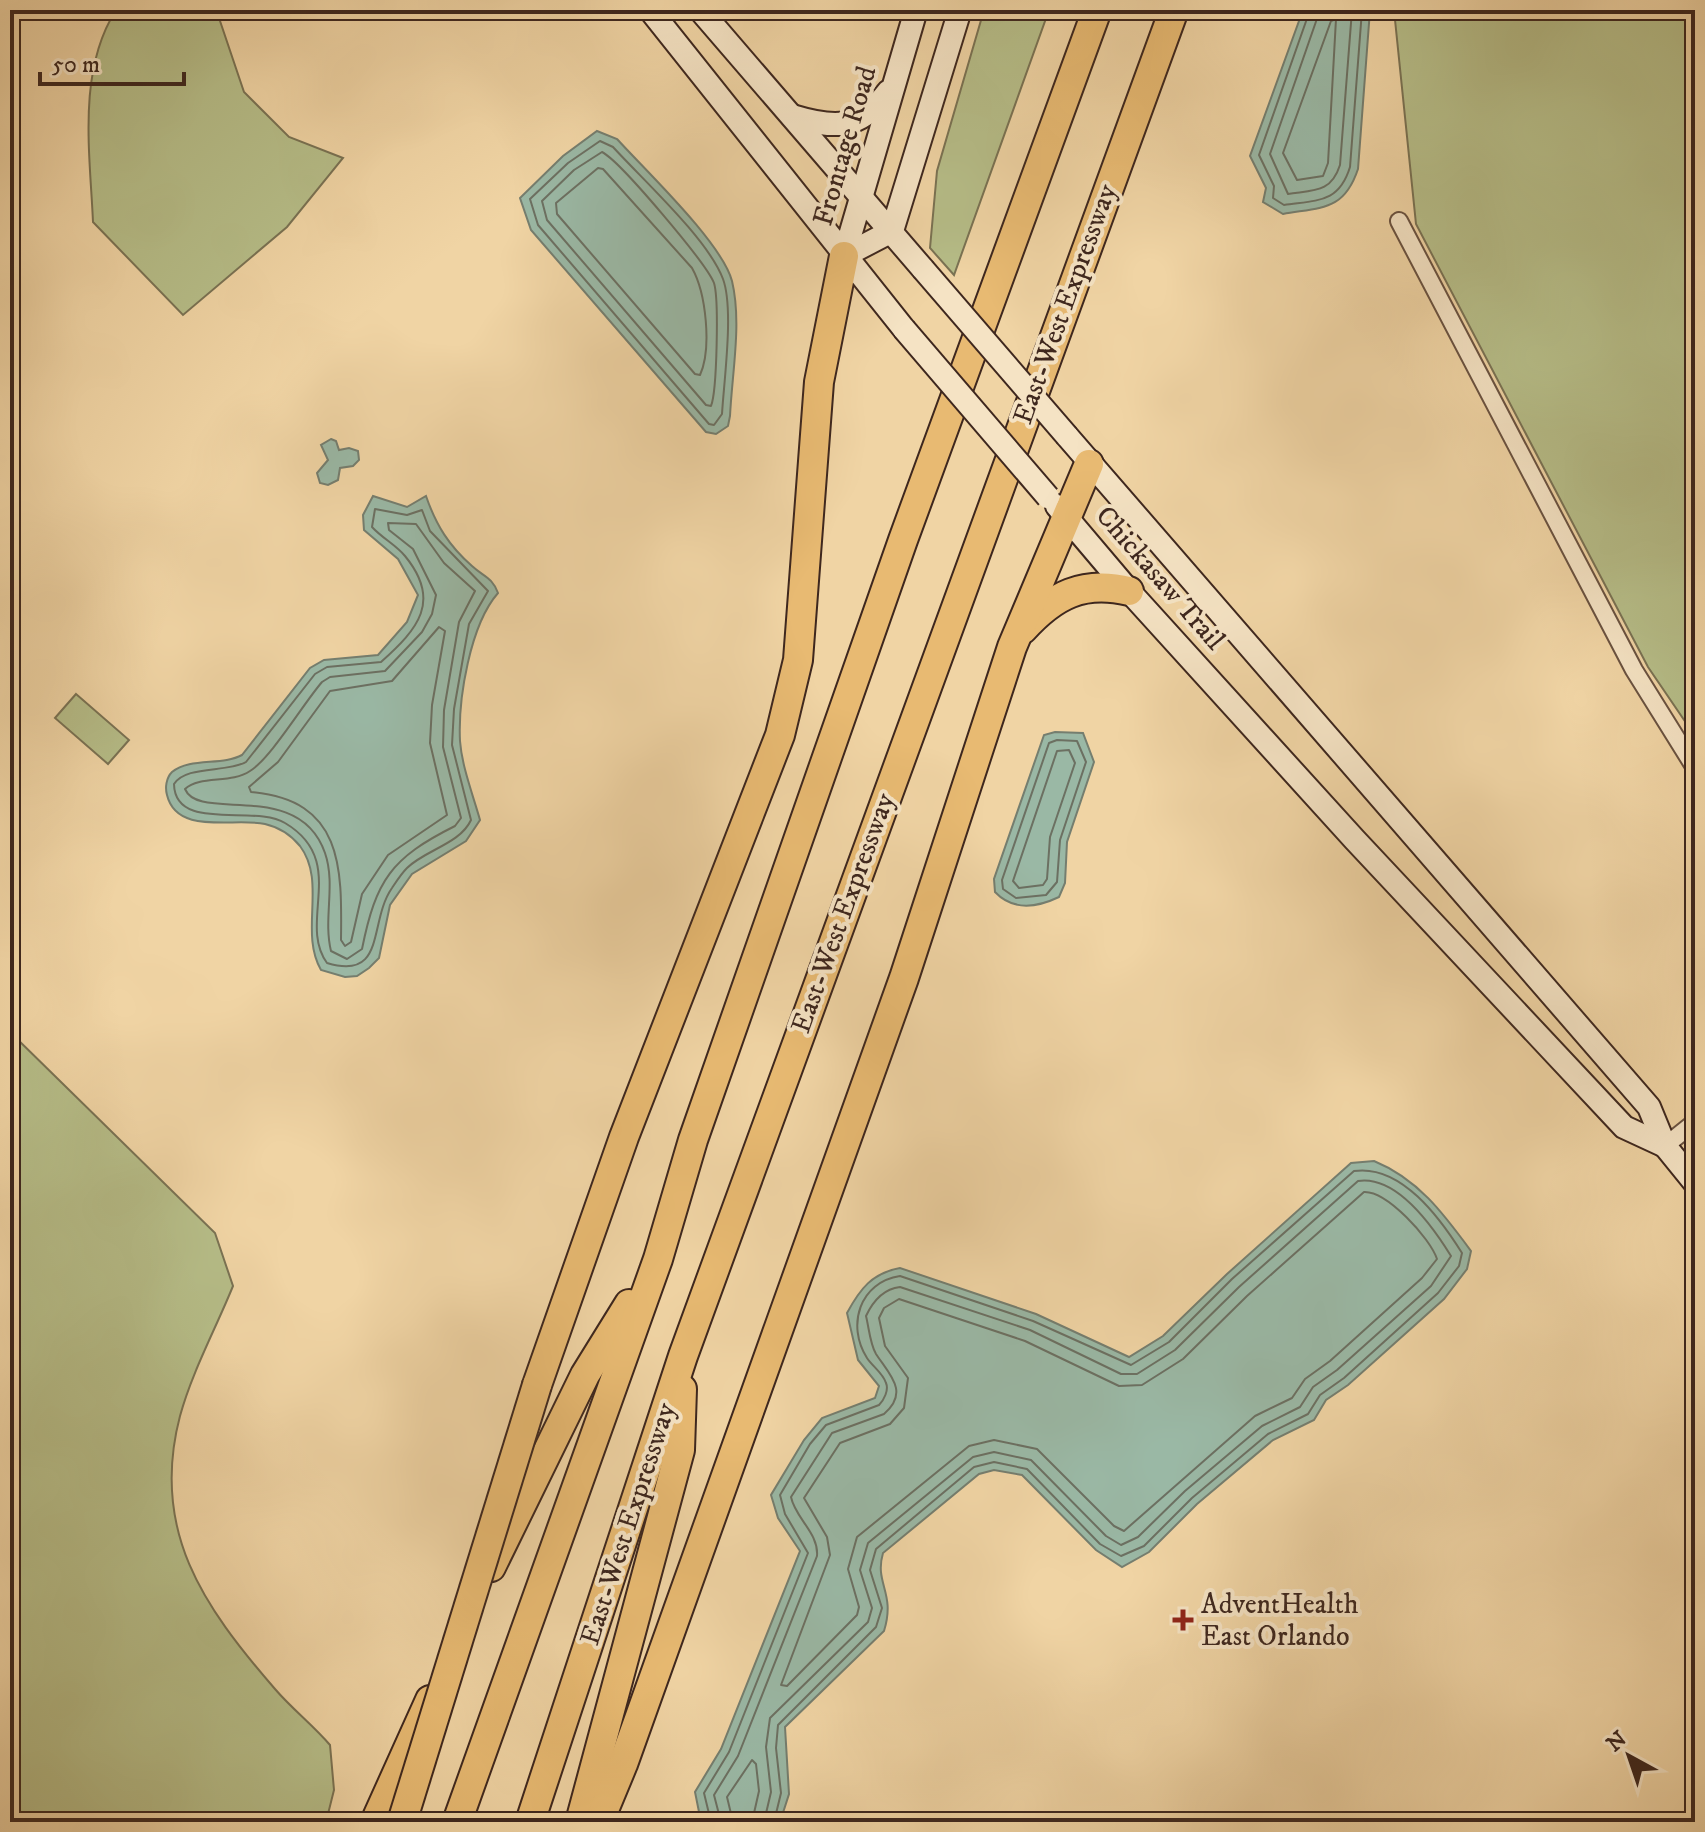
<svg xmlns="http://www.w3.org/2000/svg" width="1705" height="1832" viewBox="0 0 1705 1832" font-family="'IM FELL DW Pica',serif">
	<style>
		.green { fill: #b6bd88; stroke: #7a7253; stroke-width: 2 }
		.water { fill: #9ab8a5; stroke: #757e6f; stroke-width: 2 }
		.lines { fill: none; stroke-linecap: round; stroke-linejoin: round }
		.shore { stroke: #6c7062; stroke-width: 2 }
		.street-casing { stroke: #6a5240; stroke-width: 20 }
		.secondary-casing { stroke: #3e271e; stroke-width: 26 }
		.highway-casing { stroke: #3e271e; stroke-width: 32 }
		.street { stroke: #f5e3c4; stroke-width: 16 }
		.secondary { stroke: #f5e3c4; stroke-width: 22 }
		.highway { stroke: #e8ba72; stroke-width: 28 }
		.secondary-bridge-casing { stroke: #3e271e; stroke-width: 26; stroke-linecap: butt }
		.highway-bridge-casing { stroke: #3e271e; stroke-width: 32; stroke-linecap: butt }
		.secondary-bridge { stroke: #f5e3c4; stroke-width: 22 }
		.highway-bridge { stroke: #e8ba72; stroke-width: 28 }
		.poi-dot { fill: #8f2418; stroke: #f5e3c4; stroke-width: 3 }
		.labels { text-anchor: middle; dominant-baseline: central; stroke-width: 8; stroke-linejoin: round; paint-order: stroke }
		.street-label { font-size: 28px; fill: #3e271e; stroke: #f5e3c4 }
		.poi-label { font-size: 28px; fill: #3e271e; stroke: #f5e3c4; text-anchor: start }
	</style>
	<rect width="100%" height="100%" fill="#f0d4a4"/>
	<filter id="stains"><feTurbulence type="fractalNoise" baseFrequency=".0025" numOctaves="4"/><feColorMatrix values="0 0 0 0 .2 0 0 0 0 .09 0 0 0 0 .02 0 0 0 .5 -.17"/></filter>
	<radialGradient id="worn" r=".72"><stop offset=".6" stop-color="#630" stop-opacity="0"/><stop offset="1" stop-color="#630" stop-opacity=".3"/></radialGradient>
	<g class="green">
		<path d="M116,10H195L219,18L244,92L289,137L343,158L287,227L183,315L93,222C90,153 77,71 116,10Z"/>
		<polygon points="984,10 1049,10 954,275 930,248 937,171"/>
		<polygon points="1394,10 1695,10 1695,736 1648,667 1416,224"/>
		<polygon points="76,694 129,740 108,764 55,718"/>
		<path d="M10,1032L215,1233L233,1286C216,1328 192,1372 180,1416C150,1530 203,1606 275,1689C292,1709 313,1725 330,1745L334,1790L326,1822H10Z"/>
	</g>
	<g class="water">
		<path d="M1303,10H1370L1358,169C1344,211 1322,207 1283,214L1263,202L1266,188L1250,156Z"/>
		<path d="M597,131L617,139C646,171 722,243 732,281C742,323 732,373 730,416L728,426L716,434L706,432L531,230L520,198L563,156Z"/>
		<polygon points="331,439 336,441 339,450 349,448 358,451 359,460 353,466 340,468 338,480 328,485 320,483 317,473 328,460 321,445"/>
		<path d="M373,496L407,507L426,496C436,525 449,546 472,566C484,577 492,577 498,593C470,625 458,699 460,741C462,767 473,795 480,820L466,841L412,874L390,905L379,958L369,968L357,976L345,977L321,970C299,932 327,882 300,846C291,835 278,827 265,824C235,817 177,836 167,795C165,788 166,778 172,772C190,757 222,766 242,755L310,668L324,660L378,655L407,622L418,595L398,559L364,530L363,515Z"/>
		<path d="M1055,732L1083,733L1094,762L1067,842L1065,883L1059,897C1036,908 1013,911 995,892L994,879L1044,735Z"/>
		<path d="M1374,1161C1418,1179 1443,1213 1471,1251L1467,1269L1444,1299L1348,1385L1326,1400L1314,1420L1273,1440L1197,1504L1149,1552L1122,1567L1096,1550L1022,1475L994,1470L979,1474L883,1553C874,1584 896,1592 884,1631L785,1727L789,1794L780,1822H707L700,1817L695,1792L721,1749L800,1551L778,1518L771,1495L804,1440L822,1418L875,1398L879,1386L858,1360L847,1313C860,1289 872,1273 900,1268L1036,1314L1129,1357L1163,1336L1227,1274L1351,1163Z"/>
	</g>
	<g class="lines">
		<g class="shore">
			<path d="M1310,10L1259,155L1274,186L1273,198L1284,205C1318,200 1339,203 1350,167L1362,10"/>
			<path d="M1320,10L1270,154L1288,194C1314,190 1331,193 1340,165L1352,10"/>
			<polygon points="1336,19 1328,163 1323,176 1297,180 1283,153 1331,21"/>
			<path d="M600,141L613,147C643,180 708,239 723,279C734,309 724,380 722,414L714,425L709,424L538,225L530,199L568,163Z"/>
			<path d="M602,152C620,161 706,263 714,283C719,299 717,391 711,406L706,405L547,220L542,201L574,170Z"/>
			<path d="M598,168L603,169L692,268C706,293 712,348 700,375L695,374L557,214L556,203Z"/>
			<path d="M375,509L407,515L422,510L430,531L488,591L469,624L454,709L452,745L471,820C460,844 425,850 407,868C401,874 396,882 392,888C368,922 387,981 327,963C297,922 349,861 285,823C255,804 175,833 174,784C186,765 227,773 246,762L315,674L327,667L381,662C418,629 442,601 405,556C396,545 382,538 372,527Z"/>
			<path d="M388,523L416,524L444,563L475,591L459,622L444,710L443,747L461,818L455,826C391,858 376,880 362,949L347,959L331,951C323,919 336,885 325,853C299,778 199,823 185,789C200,775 231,784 250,771C271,758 303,704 322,682L330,677L385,671L422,632L432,614L436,595L413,549L389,530Z"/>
			<path d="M439,627L445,631L432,705L430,743L447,815L388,855L362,894L351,942L345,946L341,940C342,867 343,800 251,792L249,787L278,762L330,691L392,681Z"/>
			<polygon points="1057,740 1077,741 1086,762 1060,840 1057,882 1046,895 1016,898 1003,889 1002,880 1049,743"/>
			<polygon points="1069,750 1075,763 1050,837 1047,879 1043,885 1019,888 1013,881 1057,751"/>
			<path d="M1364,1192C1387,1191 1430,1238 1437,1259L1422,1278L1330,1361L1305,1379L1292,1398L1255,1416L1124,1531L1114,1526L1037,1449L994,1440L969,1446L857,1537L848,1569L859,1607L857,1615L787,1686L781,1685L830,1555L827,1537L804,1498L840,1443L890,1424L904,1408L908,1378L885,1346L879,1318L884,1308L899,1299L1025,1341L1119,1386L1142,1385L1183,1359L1247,1296Z"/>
			<path d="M711,1822L704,1793L729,1752L808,1553L785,1514L780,1495L810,1444L826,1425L879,1405C884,1400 889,1390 886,1383C883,1373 872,1366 867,1358C846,1325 860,1282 900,1276L1033,1321L1131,1365L1169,1342L1232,1279L1354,1171C1401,1164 1440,1218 1462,1253L1459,1266L1438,1293L1344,1378L1320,1395L1308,1414L1268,1434L1192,1498L1144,1546L1121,1556L1100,1544L1027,1469L994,1462L974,1467L876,1549L870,1570L882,1608L876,1627L778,1725L776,1748L781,1793L774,1822"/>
			<path d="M721,1822L714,1795L738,1756L817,1556C819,1533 795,1518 791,1497L832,1433L884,1414C910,1392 889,1374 876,1354C870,1344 869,1328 866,1316C873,1301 883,1289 900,1287L1030,1330L1121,1374H1137L1175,1350L1239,1287L1358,1181C1397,1175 1433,1227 1451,1256L1431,1286L1337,1370L1313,1387L1300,1407L1262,1426L1185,1491L1138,1537L1121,1545L1106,1536L1031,1460L994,1452L973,1457L868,1543L860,1570L872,1608L868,1622L770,1718L766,1747L771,1792L764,1822"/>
			<polyline points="733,1822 727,1797 752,1760 756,1764 759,1791 752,1822"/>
		</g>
		<defs>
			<g id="street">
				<polyline points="1399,221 1634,670 1695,768"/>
				<polyline points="1665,1146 1695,1122"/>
			</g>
			<g id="secondary">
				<polyline points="650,10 904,329"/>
				<polyline points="700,10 923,269"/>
				<path d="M792,116C835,129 859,130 888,92"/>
				<polyline points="844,256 892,231 960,10"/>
				<polyline points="844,256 916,10"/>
				<polyline points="1067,436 1649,1107 1665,1146 1695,1183"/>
				<polyline points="1057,506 1129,591 1355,840 1624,1127 1665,1146"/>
			</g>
			<g id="highway">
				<path d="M1023,629C1054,595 1083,580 1129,591"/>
				<polyline points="537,1385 624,1137 780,735 798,660 819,382 844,256"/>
				<polyline points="491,1567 585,1375 629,1304"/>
				<polyline points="375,1822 430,1700"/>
				<polyline points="457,1822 658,1259 693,1140 903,540 1097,10"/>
				<polyline points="530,1822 683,1356 1174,10"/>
				<polyline points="580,1822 680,1450 682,1389"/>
				<polyline points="599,1822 623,1764 904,978 1012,647 1089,464"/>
			</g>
		</defs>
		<use href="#street" class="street-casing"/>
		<use href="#secondary" class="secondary-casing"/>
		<use href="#highway" class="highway-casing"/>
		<use href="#street" class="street"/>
		<use href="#secondary" class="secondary"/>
		<use href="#highway" class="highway"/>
		<defs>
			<g id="secondary-bridge">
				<polyline points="923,269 1067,436"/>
				<polyline points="904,329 1048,497"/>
			</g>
			<polyline id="highway-bridge" points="402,1822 537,1385"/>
		</defs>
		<use href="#secondary-bridge" class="secondary-bridge-casing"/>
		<use href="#highway-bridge" class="highway-bridge-casing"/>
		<use href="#secondary-bridge" class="secondary-bridge"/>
		<use href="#highway-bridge" class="highway-bridge"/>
	</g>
	<path class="poi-dot" d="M1179 1608h8v8h8v8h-8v8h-8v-8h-8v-8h8z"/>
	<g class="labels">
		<g class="street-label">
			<text transform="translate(845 146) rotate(-74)">Frontage Road</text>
			<text transform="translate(1065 304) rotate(-70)">East-West Expressway</text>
			<text transform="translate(1160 578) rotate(49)">Chickasaw Trail</text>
			<text transform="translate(843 913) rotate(-70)">East-West Expressway</text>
			<text transform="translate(628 1524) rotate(-72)">East-West Expressway</text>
		</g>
		<g class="poi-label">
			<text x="1201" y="1604">AdventHealth<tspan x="1201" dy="32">East Orlando</tspan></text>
		</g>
	</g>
	<rect width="1705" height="1832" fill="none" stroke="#f0d4a4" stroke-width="40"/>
	<rect x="12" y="12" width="1681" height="1808" fill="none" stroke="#3e271e" stroke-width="4"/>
	<rect x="20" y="20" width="1665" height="1792" fill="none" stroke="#3e271e" stroke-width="2"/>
	<g transform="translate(1629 1756) rotate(320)" stroke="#f5e3c4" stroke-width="6" paint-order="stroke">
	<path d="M0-6L14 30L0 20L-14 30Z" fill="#3e271e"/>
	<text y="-12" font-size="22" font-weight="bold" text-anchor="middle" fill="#3e271e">N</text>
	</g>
	<path d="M40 72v12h144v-12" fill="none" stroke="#3e271e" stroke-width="4"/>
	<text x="52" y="72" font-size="24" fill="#3e271e" stroke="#f5e3c4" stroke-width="6" paint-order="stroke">50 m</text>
	<rect width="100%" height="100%" filter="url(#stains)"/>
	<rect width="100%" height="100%" fill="url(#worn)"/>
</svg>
